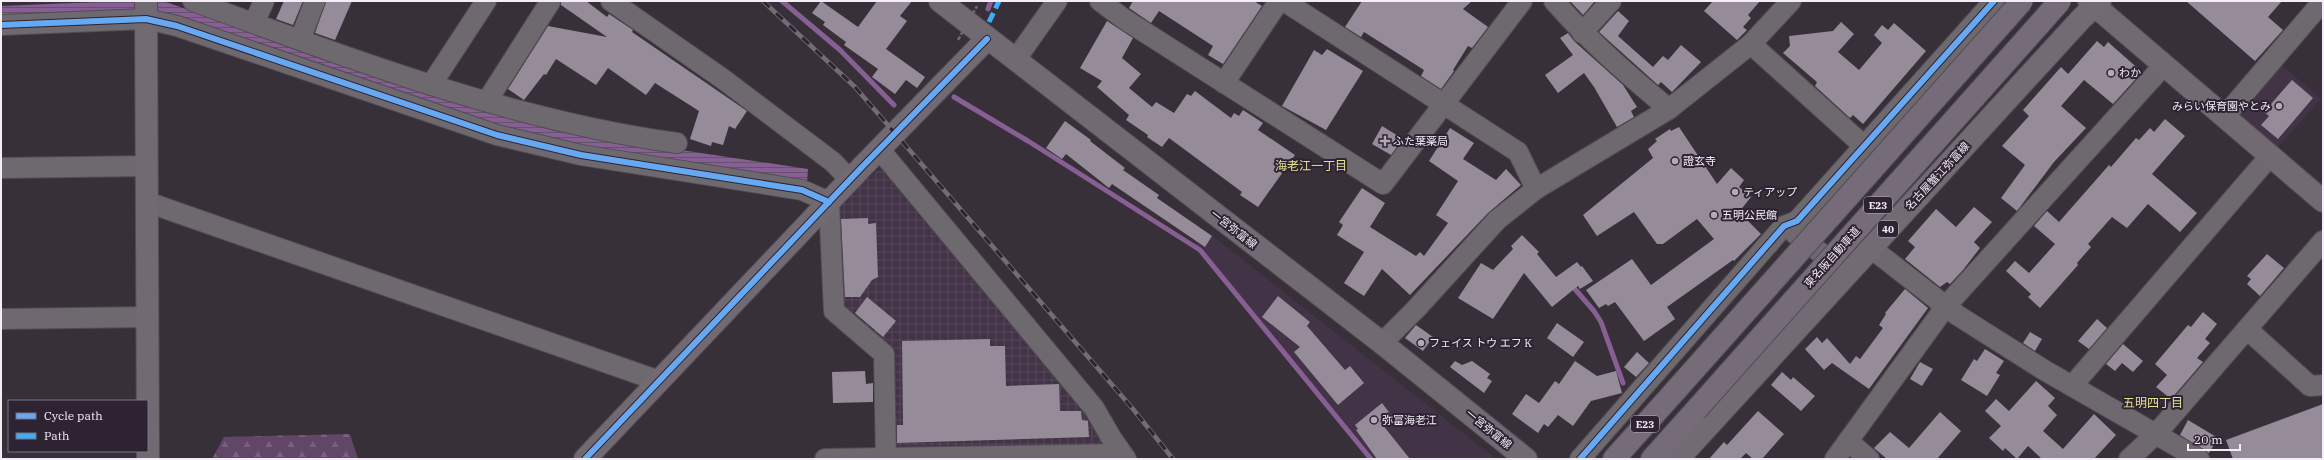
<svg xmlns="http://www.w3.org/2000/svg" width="2324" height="460" viewBox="0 0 2324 460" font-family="'IBM Plex Serif','Noto Sans JP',serif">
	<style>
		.built { fill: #423347 }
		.industrial { fill: url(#industrial-grid) }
		.forest { fill: url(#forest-firs) }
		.water { fill: url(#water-rules) }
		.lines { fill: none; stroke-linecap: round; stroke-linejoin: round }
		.stream { stroke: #875f94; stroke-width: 5 }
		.building { fill: #968b99 }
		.street-casing { stroke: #524c53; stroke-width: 22 }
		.secondary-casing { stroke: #524c53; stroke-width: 24 }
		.primary-casing { stroke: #524c53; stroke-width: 24 }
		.highway-casing { stroke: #524c53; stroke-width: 24 }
		.street { stroke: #6e696f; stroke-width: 20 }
		.secondary { stroke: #716a73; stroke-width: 22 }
		.primary { stroke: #726b74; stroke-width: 22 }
		.highway { stroke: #766c79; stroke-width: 22 }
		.rail-casing { stroke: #726c74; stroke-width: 4.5 }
		.rail { stroke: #2e2332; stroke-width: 3; stroke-dasharray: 9; stroke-linecap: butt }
		.highway-bridge-casing { stroke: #524c53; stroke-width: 24; stroke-linecap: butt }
		.path-bridge { stroke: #706b71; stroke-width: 2.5; stroke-dasharray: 4 2; stroke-linecap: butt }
		.highway-bridge { stroke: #766c79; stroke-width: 22 }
		.quiet { stroke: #42abf6; stroke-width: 5; stroke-dasharray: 10 5; stroke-linecap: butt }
		.cycleway-casing { stroke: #2e2332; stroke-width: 8 }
		.cycleway { stroke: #66a8f1; stroke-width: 6 }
		.poi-dot { fill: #b2aab4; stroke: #2e2332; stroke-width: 1.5 }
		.labels { text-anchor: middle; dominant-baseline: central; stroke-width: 4; stroke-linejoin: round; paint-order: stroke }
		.shield { fill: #2e2332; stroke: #b9b0bb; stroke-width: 1 }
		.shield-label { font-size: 10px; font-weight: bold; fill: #f4ecf6 }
		.poi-label { font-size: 11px; fill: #f4ecf6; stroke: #2e2332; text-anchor: start }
		.street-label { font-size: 11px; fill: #f4ecf6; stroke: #2e2332 }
		.neighbourhood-label { font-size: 12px; fill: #e2e293; stroke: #2e2332 }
	</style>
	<defs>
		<pattern id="industrial-grid" width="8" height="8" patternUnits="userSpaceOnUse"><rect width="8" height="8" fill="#423347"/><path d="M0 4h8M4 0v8" fill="none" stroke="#554759"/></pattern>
		<pattern id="forest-firs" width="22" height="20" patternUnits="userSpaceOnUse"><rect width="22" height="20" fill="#614668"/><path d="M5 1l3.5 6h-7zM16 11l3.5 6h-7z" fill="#78617e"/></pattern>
		<pattern id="water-rules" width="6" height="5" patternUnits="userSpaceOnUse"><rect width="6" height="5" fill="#875f94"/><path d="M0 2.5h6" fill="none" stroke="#65526b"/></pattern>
	</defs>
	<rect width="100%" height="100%" fill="#373038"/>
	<g class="built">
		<polygon points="2280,64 2321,99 2277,148 2237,113"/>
		<polygon points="1205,230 1496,459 1375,459 1201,249 1194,244"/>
	</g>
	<polygon class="industrial" points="880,168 887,168 1079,399 1104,442 1098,447 900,452 894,445 890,350 840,310 835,208"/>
	<polygon class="forest" points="350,434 358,459 212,459 224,437"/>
	<polygon class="water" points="121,1 163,1 393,81 555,131 808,169 807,183 564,146 385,92 159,12 1,18 1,6"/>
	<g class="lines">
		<g class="stream">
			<polyline points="782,1 840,50 894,105"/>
			<polyline points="988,9 991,1"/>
			<polyline points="954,97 1028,141 1200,250 1371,459"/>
			<polyline points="1574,288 1594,311 1601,322 1623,383"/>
		</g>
	</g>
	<g class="building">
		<polygon points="284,1 303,1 293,25 276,19"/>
		<polygon points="326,1 352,1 335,40 315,33"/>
		<polygon points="561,1 586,1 607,17 609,14 633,30 632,32 747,111 735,129 729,126 723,145 712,142 711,146 690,139 699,111 655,83 646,95 608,68 596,85 556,59 546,75 544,74 524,100 508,89 548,26 607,37 561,5"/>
		<polygon points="821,1 858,27 877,1 912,1 900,16 907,21 886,49 925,77 917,88 906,80 895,94 872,77 878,69 844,45 846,42 823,25 825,22 812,13"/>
		<polygon points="1133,1 1254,1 1262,6 1223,64 1208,55 1213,46 1159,11 1151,23 1129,8"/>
		<polygon points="1362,1 1472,1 1463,9 1488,27 1472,48 1468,46 1453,70 1454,71 1441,89 1421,76 1424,70 1364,32 1361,37 1345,27"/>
		<polygon points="1570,1 1595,1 1583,15"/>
		<polygon points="1713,1 1760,1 1748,15 1751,18 1743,27 1747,30 1737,40 1704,11"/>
		<polygon points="2186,1 2282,1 2268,17 2283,30 2255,61"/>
		<polygon points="1618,11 1629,21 1618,36 1653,67 1663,56 1668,60 1681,45 1701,62 1672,92 1661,82 1658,85 1599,32"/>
		<polygon points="1107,21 1133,38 1122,58 1141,74 1129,88 1152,107 1156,102 1174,113 1187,94 1191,96 1195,91 1231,118 1234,113 1239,116 1243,110 1263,123 1258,130 1295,155 1258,207 1240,195 1242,192 1169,138 1162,147 1147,137 1148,135 1126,120 1129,115 1097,87 1102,81 1080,68"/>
		<polygon points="1841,22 1854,34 1838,52 1859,70 1882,43 1874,35 1882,25 1888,30 1894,23 1926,51 1863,124 1853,115 1850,118 1815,86 1817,82 1783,53 1790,46 1789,36 1833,31"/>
		<polygon points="1568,33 1574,41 1623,85 1637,107 1631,111 1634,117 1617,127 1594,87 1584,73 1558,93 1545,75 1573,55 1560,38"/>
		<polygon points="2097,41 2104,47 2108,42 2142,72 2113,104 2084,80 2061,106 2086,128 2054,162 2017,211 2001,198 2025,165 2002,146 2029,116 2023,110 2061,67 2068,74"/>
		<polygon points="1327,49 1363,71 1326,130 1282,106 1314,50 1322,55"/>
		<polygon points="2292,80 2313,98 2278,139 2261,125 2269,116 2264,112"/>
		<polygon points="2165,119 2185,136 2152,174 2197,213 2180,232 2148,204 2127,228 2112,217 2088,244 2091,247 2077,263 2078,265 2040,308 2028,297 2031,294 2006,271 2015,261 2029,273 2055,244 2034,226 2047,211 2059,222 2109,165 2111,167 2136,138 2139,140 2150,128 2154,132"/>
		<polygon points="1065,121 1091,140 1090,141 1125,168 1123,170 1159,195 1157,198 1212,236 1205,247 1112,184 1109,188 1066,154 1062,159 1046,148"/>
		<polygon points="1382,126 1403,139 1391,155 1372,144"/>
		<polygon points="1679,127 1717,184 1731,168 1744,180 1739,187 1751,197 1739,212 1761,234 1734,261 1733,260 1667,307 1675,319 1644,341 1615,302 1608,306 1606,304 1599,308 1586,290 1632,259 1651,285 1714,239 1697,219 1663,244 1657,244 1634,212 1597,236 1583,215 1653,158 1648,149 1657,141 1655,139 1670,129 1671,131"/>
		<polygon points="1450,128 1474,143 1463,159 1496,180 1506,169 1521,185 1488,213 1410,295 1382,269 1364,296 1344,283 1364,252 1337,235 1343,225 1339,222 1362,188 1385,203 1370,227 1416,256 1420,252 1424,256 1448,223 1436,215 1458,181 1429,161"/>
		<polygon points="1974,207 1992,222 1974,242 1980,248 1963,270 1950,284 1947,282 1940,287 1905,259 1915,247 1908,241 1936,209 1956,227"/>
		<polygon points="868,218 868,224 876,223 878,277 872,280 860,297 845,297 841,219"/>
		<polygon points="1522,235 1539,252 1537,254 1556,277 1577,262 1581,267 1582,266 1593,281 1580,289 1578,286 1552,307 1524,273 1493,319 1458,298 1481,263 1493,270 1513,249 1511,246"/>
		<polygon points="2267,254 2284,268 2260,296 2247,284 2251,279 2247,276"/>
		<polygon points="1905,289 1928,308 1869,389 1832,363 1824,370 1805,349 1817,337 1822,343 1827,338 1850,364 1856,356 1860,359 1883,328 1879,325 1886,314 1885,313"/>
		<polygon points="1278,296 1310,322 1307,326 1345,370 1350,366 1364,383 1338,405 1294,352 1300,347 1262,317"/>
		<polygon points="867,297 896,321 883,337 855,313"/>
		<polygon points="2203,312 2217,324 2205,339 2210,343 2197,358 2203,362 2171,399 2156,387 2167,375 2155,364 2188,325 2191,327"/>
		<polygon points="2097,319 2107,328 2089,349 2078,341"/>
		<polygon points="1557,323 1584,342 1573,357 1547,338"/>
		<polygon points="1416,325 1433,337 1423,351 1405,338"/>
		<polygon points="2030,332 2042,339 2035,351 2023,343"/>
		<polygon points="990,339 990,346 1005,346 1006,386 1059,384 1060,411 1081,411 1082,420 1088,421 1089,437 897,443 897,425 903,425 902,341"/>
		<polygon points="2123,344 2143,361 2133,372 2122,363 2115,371 2106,364"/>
		<polygon points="1985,349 2004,361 1996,373 2000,375 1987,396 1961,380 1974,359 1977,361"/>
		<polygon points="1637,352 1649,363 1636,377 1624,367"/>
		<polygon points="1455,361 1462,365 1472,361 1490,374 1487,378 1492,381 1484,393 1450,367"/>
		<polygon points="1575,361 1597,376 1616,371 1622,393 1591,401 1573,426 1558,415 1548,427 1544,424 1538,433 1512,414 1526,394 1539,403 1555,381 1559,384"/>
		<polygon points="1920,362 1933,369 1922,386 1910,379"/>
		<polygon points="865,371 866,384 873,383 873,402 833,403 832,372"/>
		<polygon points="1782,372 1791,380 1793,377 1815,396 1801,411 1771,385"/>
		<polygon points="2036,381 2055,398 2048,406 2057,415 2043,431 2063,449 2094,414 2116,435 2094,459 2042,459 2028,446 2017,459 2005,448 2003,451 1989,438 2001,426 1985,411 1996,399 2009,411"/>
		<polygon points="1382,403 1392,416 1382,424 1410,459 1377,459 1356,430 1358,429 1355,425"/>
		<polygon points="2323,404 2323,459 2233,459 2226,440"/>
		<polygon points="1758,411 1784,434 1762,459 1753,459 1746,453 1741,458 1742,459 1709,459 1724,442 1727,445"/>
		<polygon points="1940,412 1961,431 1937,459 1887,459 1874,448 1890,432 1909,448"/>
		<polygon points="2188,420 2218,438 2209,453 2180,435"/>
	</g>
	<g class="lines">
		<defs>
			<g id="street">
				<path d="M193,1C351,59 510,120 677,143"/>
				<polyline points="611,1 723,79 833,162 850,180"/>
				<polyline points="1100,1 1124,19 1383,184 1522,1"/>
				<polyline points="1284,1 1518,152 1536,189"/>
				<path d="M1554,1C1589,41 1628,75 1669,109"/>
				<polyline points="254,23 264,1"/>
				<polyline points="1,25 146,19 177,26 497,135 581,155 802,190 829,202 834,311 884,354 886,459"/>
				<polyline points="1582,33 1611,1"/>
				<polyline points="300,40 315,1"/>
				<polyline points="1751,44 1864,146"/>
				<polyline points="1016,59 1057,1"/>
				<polyline points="1224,83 1279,1"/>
				<polyline points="431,85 486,1"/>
				<polyline points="487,101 550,2"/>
				<polyline points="2224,117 2323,1"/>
				<polyline points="880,150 1094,408 1112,439 1126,459"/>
				<polyline points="1,168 147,166"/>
				<polyline points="147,202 659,381"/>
				<polyline points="1794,233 1848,273"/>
				<polyline points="1871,248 1957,315 2044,370 2199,459"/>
				<polyline points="1,319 147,317"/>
				<polyline points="2247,329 2310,386 2323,385"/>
				<polyline points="1382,343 1416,309 1497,220 1536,189 1669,109 1751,44 1791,1"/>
				<polyline points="2072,386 2270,156"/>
				<polyline points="1848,441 1869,459"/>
				<polyline points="825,459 1122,454"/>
				<polyline points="1580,459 1784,226 1797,221 1994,1"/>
				<polyline points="1835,459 1946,306 2164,65"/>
				<polyline points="2129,459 2156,434 2323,241"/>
			</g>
			<g id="secondary">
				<polyline points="146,1 148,459"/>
				<polyline points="940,1 1382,343 1526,459"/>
				<polyline points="2089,1 2323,201"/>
				<polyline points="585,459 862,167 987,39"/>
			</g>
			<polyline id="primary" points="1678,459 2081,19 2100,1"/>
			<g id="highway">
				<polyline points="1614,459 1676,390"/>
				<polyline points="1652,459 1696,410"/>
			</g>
		</defs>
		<use href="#street" class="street-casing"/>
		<use href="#secondary" class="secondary-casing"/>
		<use href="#primary" class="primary-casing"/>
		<use href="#highway" class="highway-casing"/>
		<use href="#street" class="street"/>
		<use href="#secondary" class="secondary"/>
		<use href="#primary" class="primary"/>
		<use href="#highway" class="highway"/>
		<defs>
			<polyline id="rail" points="763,1 855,87 1133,409 1173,459"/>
		</defs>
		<use href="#rail" class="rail-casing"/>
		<use href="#rail" class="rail"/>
		<defs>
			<g id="highway-bridge">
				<polyline points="1676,390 2022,1"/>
				<polyline points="1696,410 2060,1"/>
			</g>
		</defs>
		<use href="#highway-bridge" class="highway-bridge-casing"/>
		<polyline class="path-bridge" points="958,40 977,6"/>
		<use href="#highway-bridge" class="highway-bridge"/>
		<polyline class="quiet" points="989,22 999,1"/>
		<defs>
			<g id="cycleway">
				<polyline points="1,25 146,19 177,26 497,135 581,155 802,190 829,202"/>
				<polyline points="585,459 862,167 987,39"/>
				<polyline points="1580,459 1784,226 1797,221 1994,1"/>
			</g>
		</defs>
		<use href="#cycleway" class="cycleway-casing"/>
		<use href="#cycleway" class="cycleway"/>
	</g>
	<g class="poi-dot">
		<circle cx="2111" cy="73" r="4"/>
		<circle cx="2279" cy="106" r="4"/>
		<path d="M1383 135h4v4h4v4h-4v4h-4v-4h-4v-4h4z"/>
		<circle cx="1675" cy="161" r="4"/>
		<circle cx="1735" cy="192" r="4"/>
		<circle cx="1714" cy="215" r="4"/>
		<circle cx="1421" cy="343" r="4"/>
		<circle cx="1374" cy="420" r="4"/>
	</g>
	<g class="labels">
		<g class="shield">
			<rect x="1864" y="197" width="28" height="16" rx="3"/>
			<rect x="1878" y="221" width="20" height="16" rx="3"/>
			<rect x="1631" y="416" width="28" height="16" rx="3"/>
		</g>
		<g class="shield-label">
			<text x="1878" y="205">E23</text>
			<text x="1888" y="229">40</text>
			<text x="1645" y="424">E23</text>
		</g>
		<g class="poi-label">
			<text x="2119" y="73">わか</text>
			<text x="2271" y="106" text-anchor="end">みらい保育園やとみ</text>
			<text x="1393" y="141">ふた葉薬局</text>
			<text x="1683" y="161">證玄寺</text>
			<text x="1743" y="192">ティアップ</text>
			<text x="1722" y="215">五明公民館</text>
			<text x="1429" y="343">フェイス トウ エフ K</text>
			<text x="1382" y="420">弥富海老江</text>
		</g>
		<g class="street-label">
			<text transform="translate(1937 176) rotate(-47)">名古屋蟹江弥富線</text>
			<text transform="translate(1234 229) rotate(38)">一宮弥富線</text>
			<text transform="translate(1832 257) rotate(-48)">東名阪自動車道</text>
			<text transform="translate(1489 429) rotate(39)">一宮弥富線</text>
		</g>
		<g class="neighbourhood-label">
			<text x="1311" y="165">海老江一丁目</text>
			<text x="2153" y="402">五明四丁目</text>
		</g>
	</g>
	<rect width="2324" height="460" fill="none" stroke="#f4ecf6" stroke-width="4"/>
	<rect x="8" y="400" width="140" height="52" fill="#2e2332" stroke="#7d7380"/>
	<rect x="16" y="413" width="20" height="6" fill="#66a8f1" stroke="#7d7380"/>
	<text x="44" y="420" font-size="12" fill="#f4ecf6">Cycle path</text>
	<rect x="16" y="433" width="20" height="6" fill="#42abf6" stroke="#7d7380"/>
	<text x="44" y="440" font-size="12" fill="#f4ecf6">Path</text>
	<path d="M2188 444v6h52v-6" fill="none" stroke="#f4ecf6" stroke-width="2"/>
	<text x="2194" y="444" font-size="12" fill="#f4ecf6" stroke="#2e2332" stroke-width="3" paint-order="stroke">20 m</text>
</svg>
